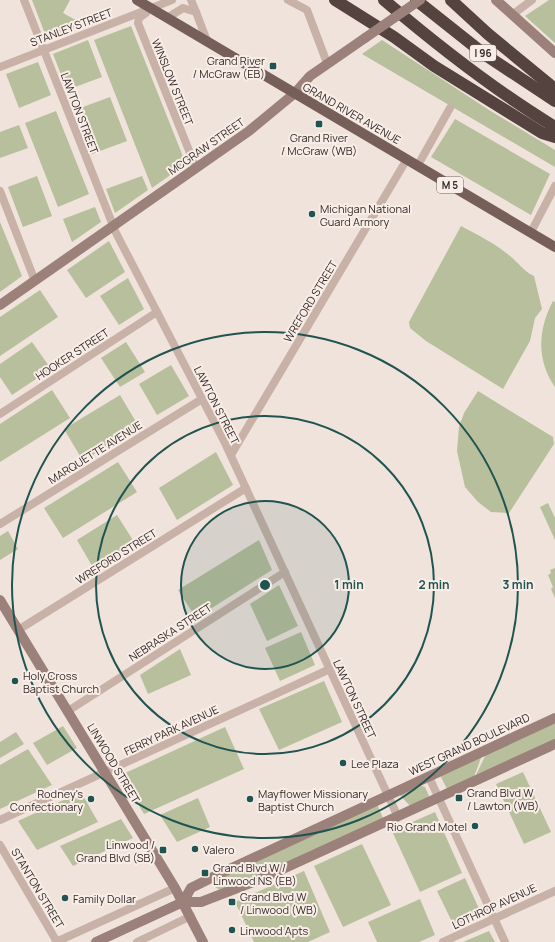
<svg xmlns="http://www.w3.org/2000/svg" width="555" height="942" viewBox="0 0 555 942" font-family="Manrope,sans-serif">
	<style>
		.green { fill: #b7bf9c }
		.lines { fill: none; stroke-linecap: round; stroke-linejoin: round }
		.street { stroke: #c8b2a7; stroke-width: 8 }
		.secondary { stroke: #9b8179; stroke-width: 10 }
		.primary { stroke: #765f59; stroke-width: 10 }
		.highway { stroke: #55433f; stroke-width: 12 }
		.secondary-bridge { stroke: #9b8179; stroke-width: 10 }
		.ring { fill: none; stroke: #1f5451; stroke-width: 2 }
		.poi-dot { fill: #1f5451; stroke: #f8eee7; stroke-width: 1.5 }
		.labels { text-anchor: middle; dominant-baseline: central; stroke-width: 4; stroke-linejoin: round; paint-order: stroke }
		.shield { fill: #f8eee7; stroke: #706561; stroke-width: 1 }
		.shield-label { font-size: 10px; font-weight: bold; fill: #352a28 }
		.street-label { font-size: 11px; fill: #352a28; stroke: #f8eee7 }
		.poi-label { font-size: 11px; fill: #352a28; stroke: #f8eee7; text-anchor: start }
		.centre { fill: #1f5451; stroke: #f8eee7; stroke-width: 2 }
		.ring-label { font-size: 12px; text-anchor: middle; font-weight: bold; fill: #1f5451; stroke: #f8eee7; stroke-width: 4; stroke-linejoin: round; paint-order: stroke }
	</style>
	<rect width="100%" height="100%" fill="#f0e3db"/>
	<g class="green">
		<polygon points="32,0 70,0 63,13 83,24 47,39"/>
		<polygon points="549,0 555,0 555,43 525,16"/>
		<polygon points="131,26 186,164 152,188 94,40"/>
		<polygon points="88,40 102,77 67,90 53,54"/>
		<polygon points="382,40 489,110 555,150 555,167 362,54"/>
		<polygon points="38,62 51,95 19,108 6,74"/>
		<polygon points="110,97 127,141 92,154 75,110"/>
		<polygon points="56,111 89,194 58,207 25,123"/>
		<polygon points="455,119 550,174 531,215 431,157"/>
		<polygon points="19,125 28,148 0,158 0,132"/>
		<polygon points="37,176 52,216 23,227 8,187"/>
		<polygon points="142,176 148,190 115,213 106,189"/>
		<polygon points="95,207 101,222 72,242 63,219"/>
		<polygon points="0,222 22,276 0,292"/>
		<path d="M461,226C478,235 496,244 510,256C519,263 523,271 534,276L542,309L535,318L530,341L503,389L426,341L410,328L409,322Z"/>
		<polygon points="109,241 125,272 86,298 67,270"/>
		<polygon points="128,278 144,309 119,325 100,296"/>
		<polygon points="40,290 58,317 0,356 0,317"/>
		<path d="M553,301L555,302V387C536,360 538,329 553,301Z"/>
		<polygon points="32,342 51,369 12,395 0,377 0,364"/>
		<polygon points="126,342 145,372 120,387 101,358"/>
		<polygon points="171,365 189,396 157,415 139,384"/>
		<polygon points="52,390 70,418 0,462 0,424"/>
		<polygon points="478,391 553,437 554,444 509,513 491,512 478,502 465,487 457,451 459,427 464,413"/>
		<polygon points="120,395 139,427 83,461 64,429"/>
		<polygon points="216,452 233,485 177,520 159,488"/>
		<polygon points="118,462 137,492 63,538 44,508"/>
		<polygon points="548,503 555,518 555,540 540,507"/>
		<polygon points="117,515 136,545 95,571 77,540"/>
		<polygon points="8,531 18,549 0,560 0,536"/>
		<polygon points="259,540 272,570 196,618 178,590"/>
		<polygon points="555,568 555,598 551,589 553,587 548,575 551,573 550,570"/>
		<polygon points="279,585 298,626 267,641 250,604"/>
		<polygon points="301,632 315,665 280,681 265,648"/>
		<polygon points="180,649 191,675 148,694 140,675"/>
		<polygon points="324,681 342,722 279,750 259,709"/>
		<polygon points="555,723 555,740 476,775 486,754"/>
		<polygon points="63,726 77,748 47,765 33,743"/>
		<polygon points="225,727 244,769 144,814 121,775"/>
		<polygon points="16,732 24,744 0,758 0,742"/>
		<polygon points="28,749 52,785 0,809 0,765"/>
		<polygon points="482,755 474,777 447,789 440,775"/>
		<polygon points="523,772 551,832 524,844 496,784"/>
		<polygon points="419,785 425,787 429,796 427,799 410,806 399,794"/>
		<polygon points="81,792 98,822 37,850 18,821"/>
		<polygon points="198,798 210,827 177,842 160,815"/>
		<polygon points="377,804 383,818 272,870 220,890 215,887 216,880"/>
		<polygon points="435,812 462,873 420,892 392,831"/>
		<polygon points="121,819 133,838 73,866 60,846"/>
		<polygon points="362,844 391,905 343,927 314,866"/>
		<polygon points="304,871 330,932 308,942 254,942 235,902"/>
		<polygon points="465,878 481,913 454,926 437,891"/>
		<polygon points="420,899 435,935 419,942 377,942 368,922"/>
		<polygon points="489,931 495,942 463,942"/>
	</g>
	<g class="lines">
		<g class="street">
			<polyline points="24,0 116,233 225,443 398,817"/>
			<polyline points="191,0 196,12"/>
			<polyline points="288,0 307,10 327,63"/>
			<polyline points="146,13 139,18 138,23 196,168"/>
			<polyline points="512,15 532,0"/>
			<polyline points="167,18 183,8 196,12 207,41"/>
			<polyline points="0,67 172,0"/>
			<polyline points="418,165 450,108"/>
			<polyline points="0,191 35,281"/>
			<polyline points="531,232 555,186"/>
			<polyline points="0,414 157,312"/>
			<polyline points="231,455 407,159"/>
			<polyline points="0,524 202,399"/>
			<polyline points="18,630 246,488"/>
			<polyline points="68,711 285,572"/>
			<polyline points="429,777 505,942"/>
			<polyline points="0,820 330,669"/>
			<polyline points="0,845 57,942"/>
			<polyline points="56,942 175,888"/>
			<polyline points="137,942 191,916"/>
			<polyline points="443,942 555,891"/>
		</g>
		<g class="secondary">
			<polyline points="496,0 555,53"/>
			<polyline points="0,305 249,131 295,93 310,76 365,38"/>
			<polyline points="0,600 175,888 203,942"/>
			<polyline points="183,902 191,888 221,873 555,718"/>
			<polyline points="96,942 183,902 201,902 261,879 555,744"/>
		</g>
		<polyline class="primary" points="137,0 555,247"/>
		<g class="highway">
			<polyline points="335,0 394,37 434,66 542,133 555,137"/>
			<path d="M384,0C438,46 494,90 555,127"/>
			<polyline points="416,0 484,54 555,101"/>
			<polyline points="451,0 488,34 555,89"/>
		</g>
		<polyline class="secondary-bridge" points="365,38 420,0"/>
	</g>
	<circle cx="265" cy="585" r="84" fill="#1f5451" fill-opacity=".12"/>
	<g class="ring">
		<circle cx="265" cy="585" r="84"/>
		<circle cx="265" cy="585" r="169"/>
		<circle cx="265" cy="585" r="253"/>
	</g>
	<g class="poi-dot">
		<rect x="269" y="62" width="8" height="8" rx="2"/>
		<rect x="315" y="120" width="8" height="8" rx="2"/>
		<circle cx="312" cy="214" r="4"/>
		<circle cx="15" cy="681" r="4"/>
		<circle cx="343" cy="763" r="4"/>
		<rect x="455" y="794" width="8" height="8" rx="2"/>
		<circle cx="91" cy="799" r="4"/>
		<circle cx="250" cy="799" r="4"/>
		<circle cx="475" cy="826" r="4"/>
		<circle cx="195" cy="849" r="4"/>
		<rect x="159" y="846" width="8" height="8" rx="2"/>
		<rect x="201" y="869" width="8" height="8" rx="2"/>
		<circle cx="65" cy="898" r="4"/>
		<rect x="228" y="898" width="8" height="8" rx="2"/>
		<circle cx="232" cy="930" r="4"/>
	</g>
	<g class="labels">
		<g class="shield">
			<rect x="470" y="45" width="26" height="16" rx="3"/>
			<rect x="437" y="177" width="26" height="16" rx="3"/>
		</g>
		<g class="shield-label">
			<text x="483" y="53">I 96</text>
			<text x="450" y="185">M 5</text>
		</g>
		<g class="street-label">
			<text transform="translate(71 27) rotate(-21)">STANLEY STREET</text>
			<text transform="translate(173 82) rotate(68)">WINSLOW STREET</text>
			<text transform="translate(80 113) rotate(69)">LAWTON STREET</text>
			<text transform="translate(352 113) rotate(30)">GRAND RIVER AVENUE</text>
			<text transform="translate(206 146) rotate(-35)">MCGRAW STREET</text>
			<text transform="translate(310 301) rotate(-59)">WREFORD STREET</text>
			<text transform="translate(72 354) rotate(-33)">HOOKER STREET</text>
			<text transform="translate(217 405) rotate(63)">LAWTON STREET</text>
			<text transform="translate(95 452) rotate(-32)">MARQUETTE AVENUE</text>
			<text transform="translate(116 556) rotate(-32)">WREFORD STREET</text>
			<text transform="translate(170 632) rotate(-33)">NEBRASKA STREET</text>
			<text transform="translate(355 699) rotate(65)">LAWTON STREET</text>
			<text transform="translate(171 730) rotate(-25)">FERRY PARK AVENUE</text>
			<text transform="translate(469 744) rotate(-25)">WEST GRAND BOULEVARD</text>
			<text transform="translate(114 763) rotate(59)">LINWOOD STREET</text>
			<text transform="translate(38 888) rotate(59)">STANTON STREET</text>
			<text transform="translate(494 906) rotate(-25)">LOTHROP AVENUE</text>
		</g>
		<g class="poi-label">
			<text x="265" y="60" text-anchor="end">Grand River<tspan x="265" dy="13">/ McGraw (EB)</tspan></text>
			<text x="319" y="137" text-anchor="middle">Grand River<tspan x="319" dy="13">/ McGraw (WB)</tspan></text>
			<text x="320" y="208">Michigan National<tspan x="320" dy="13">Guard Armory</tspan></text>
			<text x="23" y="675">Holy Cross<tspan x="23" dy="13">Baptist Church</tspan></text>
			<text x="351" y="763">Lee Plaza</text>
			<text x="467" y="792">Grand Blvd W<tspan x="467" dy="13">/ Lawton (WB)</tspan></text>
			<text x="83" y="793" text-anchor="end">Rodney's<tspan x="83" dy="13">Confectionary</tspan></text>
			<text x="258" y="793">Mayflower Missionary<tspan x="258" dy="13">Baptist Church</tspan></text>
			<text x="467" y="826" text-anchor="end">Rio Grand Motel</text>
			<text x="155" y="844" text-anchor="end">Linwood /<tspan x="155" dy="13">Grand Blvd (SB)</tspan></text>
			<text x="203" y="849">Valero</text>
			<text x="213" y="867">Grand Blvd W /<tspan x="213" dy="13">Linwood NS (EB)</tspan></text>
			<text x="240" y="896">Grand Blvd W<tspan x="240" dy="13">/ Linwood (WB)</tspan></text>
			<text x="73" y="898">Family Dollar</text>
			<text x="240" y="930">Linwood Apts</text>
		</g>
	</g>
	<circle cx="265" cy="585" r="6" class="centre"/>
	<g class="ring-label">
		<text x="349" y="589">1 min</text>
		<text x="434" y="589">2 min</text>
		<text x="518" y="589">3 min</text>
	</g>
</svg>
